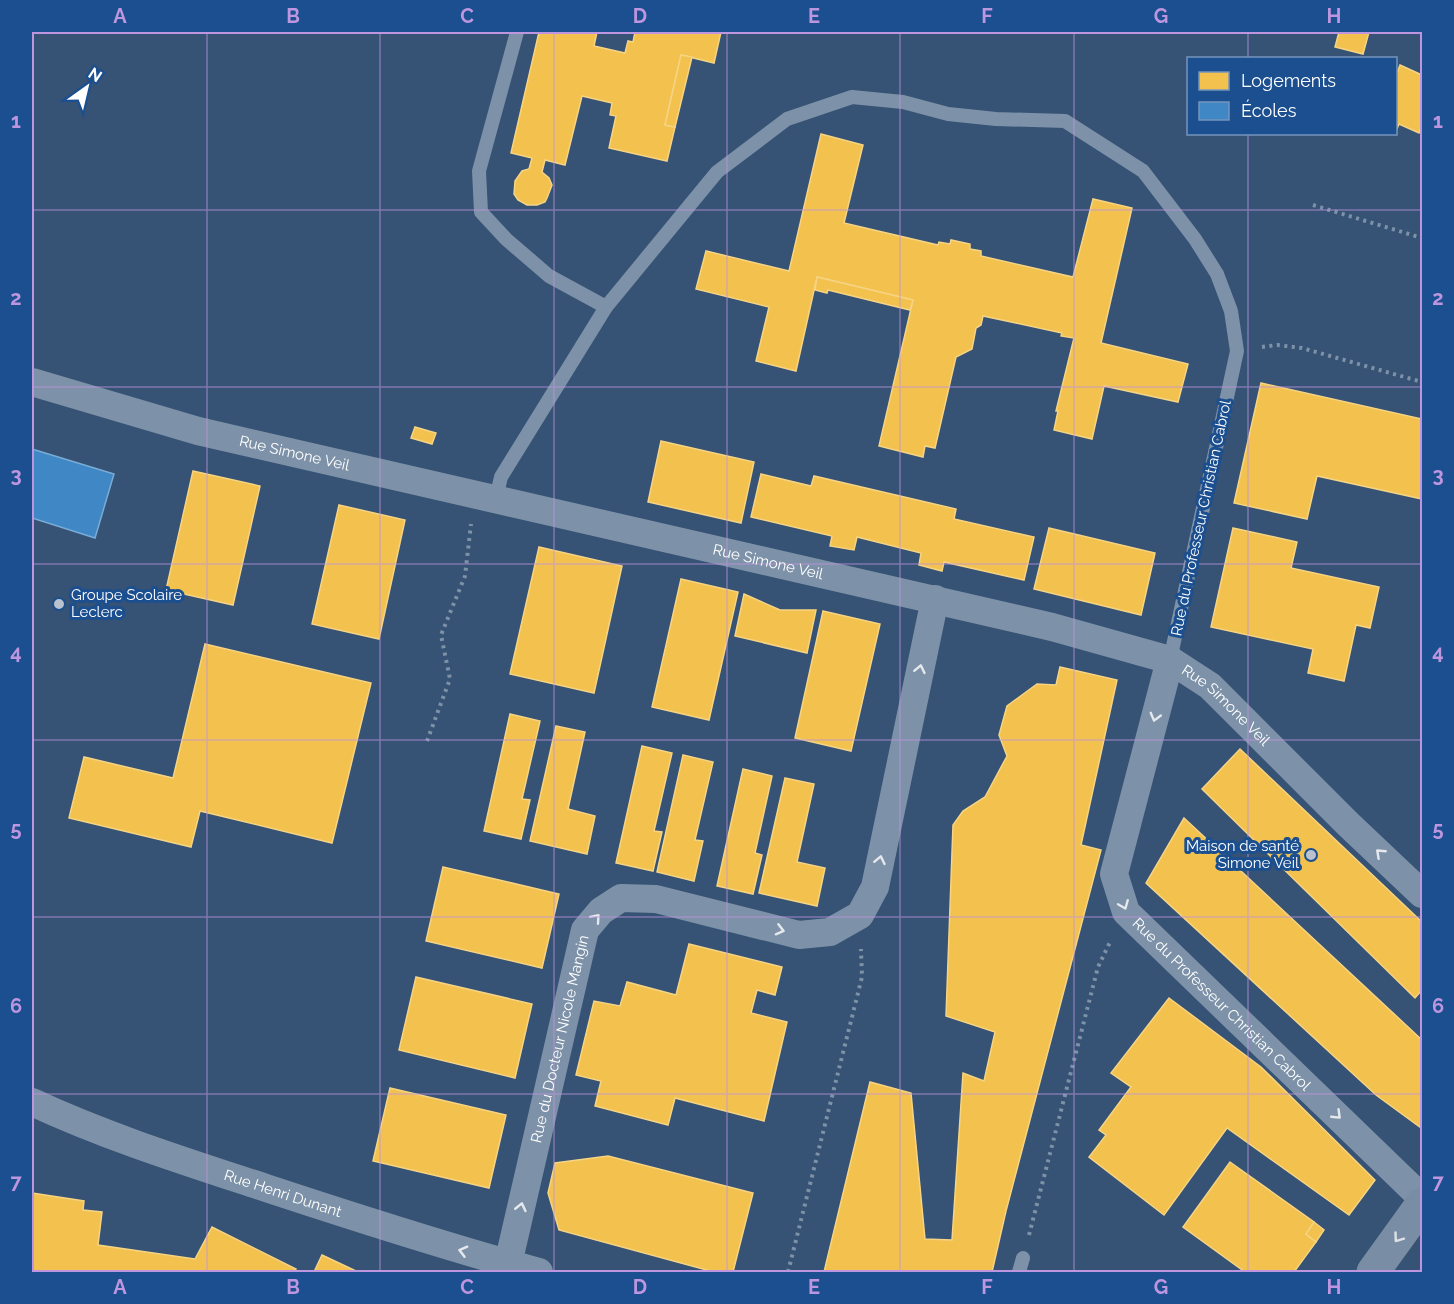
<svg xmlns="http://www.w3.org/2000/svg" width="1454" height="1304" viewBox="0 0 1454 1304" font-family="Raleway,sans-serif">
	<style>
		.homes { fill: #f2c14e; stroke: #f6d483; stroke-width: 1.5 }
		.schools { fill: #3f88c5; stroke: #79acd6; stroke-width: 1.5 }
		.lines { fill: none; stroke-linecap: round; stroke-linejoin: round }
		.path { stroke: #7d92a8; stroke-width: 4; stroke-dasharray: 3 4.5; stroke-linecap: butt }
		.lane { stroke: #7d92a8; stroke-width: 14 }
		.street { stroke: #7d92a8; stroke-width: 28 }
		.secondary { stroke: #798da4; stroke-width: 33 }
		.oneway { stroke: #e5e9ee }
		.oneway2 { stroke: #dee2e8 }
		.grid { fill: none; stroke: #bd96df; stroke-width: 1.5; stroke-opacity: 0.55 }
		.poi-dot { fill: #b9c2ce; stroke: #1b4f8f; stroke-width: 2 }
		.labels { text-anchor: middle; dominant-baseline: central; stroke-width: 6; stroke-linejoin: round; paint-order: stroke }
		.street-label { font-size: 15px; fill: #fff; stroke: #1b4f8f }
		.poi-label { font-size: 15px; fill: #fff; stroke: #1b4f8f; text-anchor: start }
		.neatline { fill: none; stroke: #bd96df; stroke-width: 2 }
		.grid-label { font-size: 20px; text-anchor: middle; font-weight: bold; fill: #bd96df }
	</style>
	<rect width="100%" height="100%" fill="#365274"/>
	<g class="homes">
		<polygon points="539,32 597,32 594,46 625,53 628,41 633,42 635,32 721,32 714,63 681,55 665,125 675,127 667,161 609,148 616,116 610,115 612,103 582,96 565,165 545,160 542,172 549,178 552,185 547,198 545,202 537,205 527,205 518,200 514,194 515,181 522,171 529,169 532,158 511,153"/>
		<polygon points="1339,32 1369,32 1363,54 1335,47"/>
		<polygon points="681,55 692,57 675,127 665,125"/>
		<polygon points="1400,65 1422,75 1422,125 1419,133 1399,124 1396,131 1396,76"/>
		<polygon points="821,134 863,145 844,223 938,245 939,242 950,244 951,240 970,244 970,249 981,251 981,256 1073,277 1093,199 1132,208 1101,343 1188,364 1178,402 1104,386 1092,439 1054,430 1058,411 1056,411 1074,338 1061,336 1062,333 983,316 981,325 976,328 972,349 956,357 935,448 925,446 923,457 879,446 913,300 817,277 796,371 756,361 769,307 696,289 706,251 789,271"/>
		<polygon points="817,277 913,300 910,310 828,290 827,293 815,290"/>
		<polygon points="1261,383 1422,419 1422,499 1317,476 1307,519 1234,503"/>
		<polygon points="415,427 436,433 432,444 411,438"/>
		<polygon points="661,441 754,462 741,523 648,502"/>
		<polygon points="193,471 260,486 233,605 166,590"/>
		<polygon points="761,474 811,486 814,476 956,509 954,519 1034,537 1024,580 944,562 942,571 919,565 921,553 857,537 854,550 830,546 832,536 751,517"/>
		<polygon points="339,505 405,520 379,639 312,624"/>
		<polygon points="1049,528 1155,553 1141,615 1034,589"/>
		<polygon points="1233,528 1297,542 1291,568 1379,587 1370,628 1356,625 1344,681 1308,673 1313,649 1211,627"/>
		<polygon points="539,547 622,566 594,693 510,674"/>
		<polygon points="681,579 738,592 709,720 652,707"/>
		<polygon points="744,594 780,610 816,610 807,653 735,636"/>
		<polygon points="823,611 880,624 851,751 795,738"/>
		<polygon points="205,644 371,683 332,843 200,811 191,847 69,818 84,757 173,778"/>
		<polygon points="1060,667 1117,680 1081,845 1101,850 1006,1211 992,1272 824,1272 870,1082 911,1093 925,1239 952,1240 963,1073 984,1081 995,1032 946,1016 953,825 963,811 985,797 1007,756 999,735 1007,706 1037,684 1056,685"/>
		<polygon points="510,714 540,721 522,799 530,800 521,839 484,831"/>
		<polygon points="556,726 585,732 568,809 595,816 587,854 530,841"/>
		<polygon points="642,746 672,753 654,831 662,832 653,871 616,863"/>
		<polygon points="1240,749 1422,922 1422,990 1415,998 1202,789"/>
		<polygon points="683,755 713,762 695,840 703,841 694,881 657,872"/>
		<polygon points="743,769 772,776 755,853 762,855 753,894 717,886"/>
		<polygon points="785,778 814,784 797,862 825,868 817,906 759,893"/>
		<polygon points="1184,818 1422,1040 1422,1123 1420,1127 1376,1095 1146,883"/>
		<polygon points="443,867 559,894 542,968 426,941"/>
		<polygon points="689,944 782,967 775,995 757,990 751,1013 787,1022 764,1121 675,1098 668,1125 595,1106 601,1081 576,1075 594,1001 620,1006 627,982 676,995"/>
		<polygon points="416,977 532,1004 515,1078 399,1050"/>
		<polygon points="1169,998 1261,1067 1375,1180 1349,1215 1227,1128 1164,1215 1089,1157 1106,1135 1099,1130 1131,1087 1111,1073"/>
		<polygon points="390,1088 506,1115 489,1188 373,1161"/>
		<polygon points="608,1156 753,1193 733,1272 714,1272 559,1230 548,1193 555,1163"/>
		<polygon points="1230,1162 1314,1222 1306,1234 1316,1242 1294,1272 1245,1272 1183,1227"/>
		<polygon points="32,1193 84,1201 83,1210 102,1212 98,1245 195,1259 212,1227 296,1269 294,1272 32,1272"/>
		<polygon points="1314,1222 1324,1230 1316,1242 1306,1234"/>
		<polygon points="322,1255 358,1272 314,1272"/>
	</g>
	<polygon class="schools" points="32,449 114,474 95,538 32,518"/>
	<g class="lines">
		<g class="path">
			<polyline points="1313,205 1422,238"/>
			<polyline points="1262,347 1277,345 1302,348 1422,382"/>
			<polyline points="427,741 450,679 441,635 465,576 471,524"/>
			<polyline points="1029,1235 1098,967 1110,942"/>
			<polyline points="788,1272 862,977 861,949"/>
		</g>
		<g class="lane">
			<polyline points="517,32 479,171 481,212 506,239 549,276 606,307"/>
			<polyline points="496,498 501,477 606,307 717,172 787,119 852,97 903,102 948,114 996,119 1065,121 1143,171 1195,239 1217,274 1231,311 1237,351 1170,660"/>
			<polyline points="1019,1272 1023,1258"/>
		</g>
		<g class="street">
			<path id="s1" d="M32,382L198,431L1052,627L1170,660L1210,686L1348,824L1422,894"/>
			<path id="s2" d="M1170,660L1114,874L1126,912L1422,1198"/>
			<path id="s3" d="M32,1102C107,1137 187,1162 266,1188C357,1218 447,1247 539,1272"/>
			<path id="s4" d="M508,1264L585,930L601,911L621,898L656,899L799,935L830,932L860,915L875,887L935,599"/>
		</g>
		<polyline class="secondary" points="1373,1272 1422,1204"/>
	</g>
	<defs><path id="oneway-chevron" d="M-2-3.5L2.5 0L-2 3.5" fill="none" stroke-width="1.6" stroke-linecap="round" stroke-linejoin="round" transform="scale(1.5)"/></defs>
	<g class="oneway">
		<use href="#oneway-chevron" transform="translate(920 669) rotate(-78)"/>
		<use href="#oneway-chevron" transform="translate(1155 717) rotate(105)"/>
		<use href="#oneway-chevron" transform="translate(1380 853) rotate(-137)"/>
		<use href="#oneway-chevron" transform="translate(880 860) rotate(-78)"/>
		<use href="#oneway-chevron" transform="translate(1124 905) rotate(68)"/>
		<use href="#oneway-chevron" transform="translate(596 918) rotate(-49)"/>
		<use href="#oneway-chevron" transform="translate(780 930) rotate(14)"/>
		<use href="#oneway-chevron" transform="translate(1337 1115) rotate(44)"/>
		<use href="#oneway-chevron" transform="translate(521 1207) rotate(-77)"/>
		<use href="#oneway-chevron" transform="translate(463 1251) rotate(-165)"/>
	</g>
	<use class="oneway2" href="#oneway-chevron" transform="translate(1398 1238) rotate(126)"/>
	<path class="grid" d="M207,32V1272M380,32V1272M554,32V1272M727,32V1272M900,32V1272M1074,32V1272M1248,32V58M1248,134V1272M32,210H1422M32,387H1422M32,564H1422M32,740H1422M32,917H1422M32,1094H1422"/>
	<g class="poi-dot">
		<circle cx="59" cy="604" r="6"/>
		<circle cx="1311" cy="855" r="6"/>
	</g>
	<g class="labels">
		<g class="street-label">
			<text stroke="none"><textPath href="#s1" startOffset="272">Rue Simone Veil</textPath></text>
			<text transform="translate(1201 518) rotate(-78)">Rue du Professeur Christian Cabrol</text>
			<text stroke="none"><textPath href="#s1" startOffset="758">Rue Simone Veil</textPath></text>
			<text stroke="none"><textPath href="#s1" startOffset="1244">Rue Simone Veil</textPath></text>
			<text stroke="none"><textPath href="#s2" startOffset="394">Rue du Professeur Christian Cabrol</textPath></text>
			<text stroke="none"><textPath href="#s4" startOffset="231">Rue du Docteur Nicole Mangin</textPath></text>
			<text stroke="none"><textPath href="#s3" startOffset="267">Rue Henri Dunant</textPath></text>
		</g>
		<g class="poi-label">
			<text x="71" y="595">Groupe Scolaire<tspan x="71" dy="17">Leclerc</tspan></text>
			<text x="1299" y="846" text-anchor="end">Maison de santé<tspan x="1299" dy="17">Simone Veil</tspan></text>
		</g>
	</g>
	<rect width="1454" height="1304" fill="none" stroke="#1b4f8f" stroke-width="66"/>
	<rect x="1187" y="57" width="210" height="78" fill="#1b4f8f" stroke="#7695bc" stroke-width="1.5"/>
	<rect x="1199" y="72" width="30" height="18" fill="#f2c14e" stroke="#7695bc" stroke-width="1.5"/>
	<text x="1241" y="87" font-size="18" fill="#ffffff">Logements</text>
	<rect x="1199" y="102" width="30" height="18" fill="#3f88c5" stroke="#7695bc" stroke-width="1.5"/>
	<text x="1241" y="117" font-size="18" fill="#ffffff">Écoles</text>
	<g transform="translate(87 87) rotate(34)" stroke="#1b4f8f" stroke-width="4.5" paint-order="stroke">
	<path d="M0-4.5L10 22L0 15L-10 22Z" fill="#ffffff"/>
	<text y="-9" font-size="16" font-weight="bold" text-anchor="middle" fill="#ffffff">N</text>
	</g>
	<rect x="33" y="33" width="1388" height="1238" class="neatline"/>
	<g class="grid-label">
		<text x="120" y="23">A</text>
		<text x="293" y="23">B</text>
		<text x="467" y="23">C</text>
		<text x="640" y="23">D</text>
		<text x="814" y="23">E</text>
		<text x="987" y="23">F</text>
		<text x="1161" y="23">G</text>
		<text x="1334" y="23">H</text>
		<text x="16" y="128">1</text>
		<text x="1438" y="128">1</text>
		<text x="16" y="305">2</text>
		<text x="1438" y="305">2</text>
		<text x="16" y="482">3</text>
		<text x="1438" y="482">3</text>
		<text x="16" y="659">4</text>
		<text x="1438" y="659">4</text>
		<text x="16" y="836">5</text>
		<text x="1438" y="836">5</text>
		<text x="16" y="1013">6</text>
		<text x="1438" y="1013">6</text>
		<text x="16" y="1189">7</text>
		<text x="1438" y="1189">7</text>
		<text x="120" y="1294">A</text>
		<text x="293" y="1294">B</text>
		<text x="467" y="1294">C</text>
		<text x="640" y="1294">D</text>
		<text x="814" y="1294">E</text>
		<text x="987" y="1294">F</text>
		<text x="1161" y="1294">G</text>
		<text x="1334" y="1294">H</text>
	</g>
</svg>
